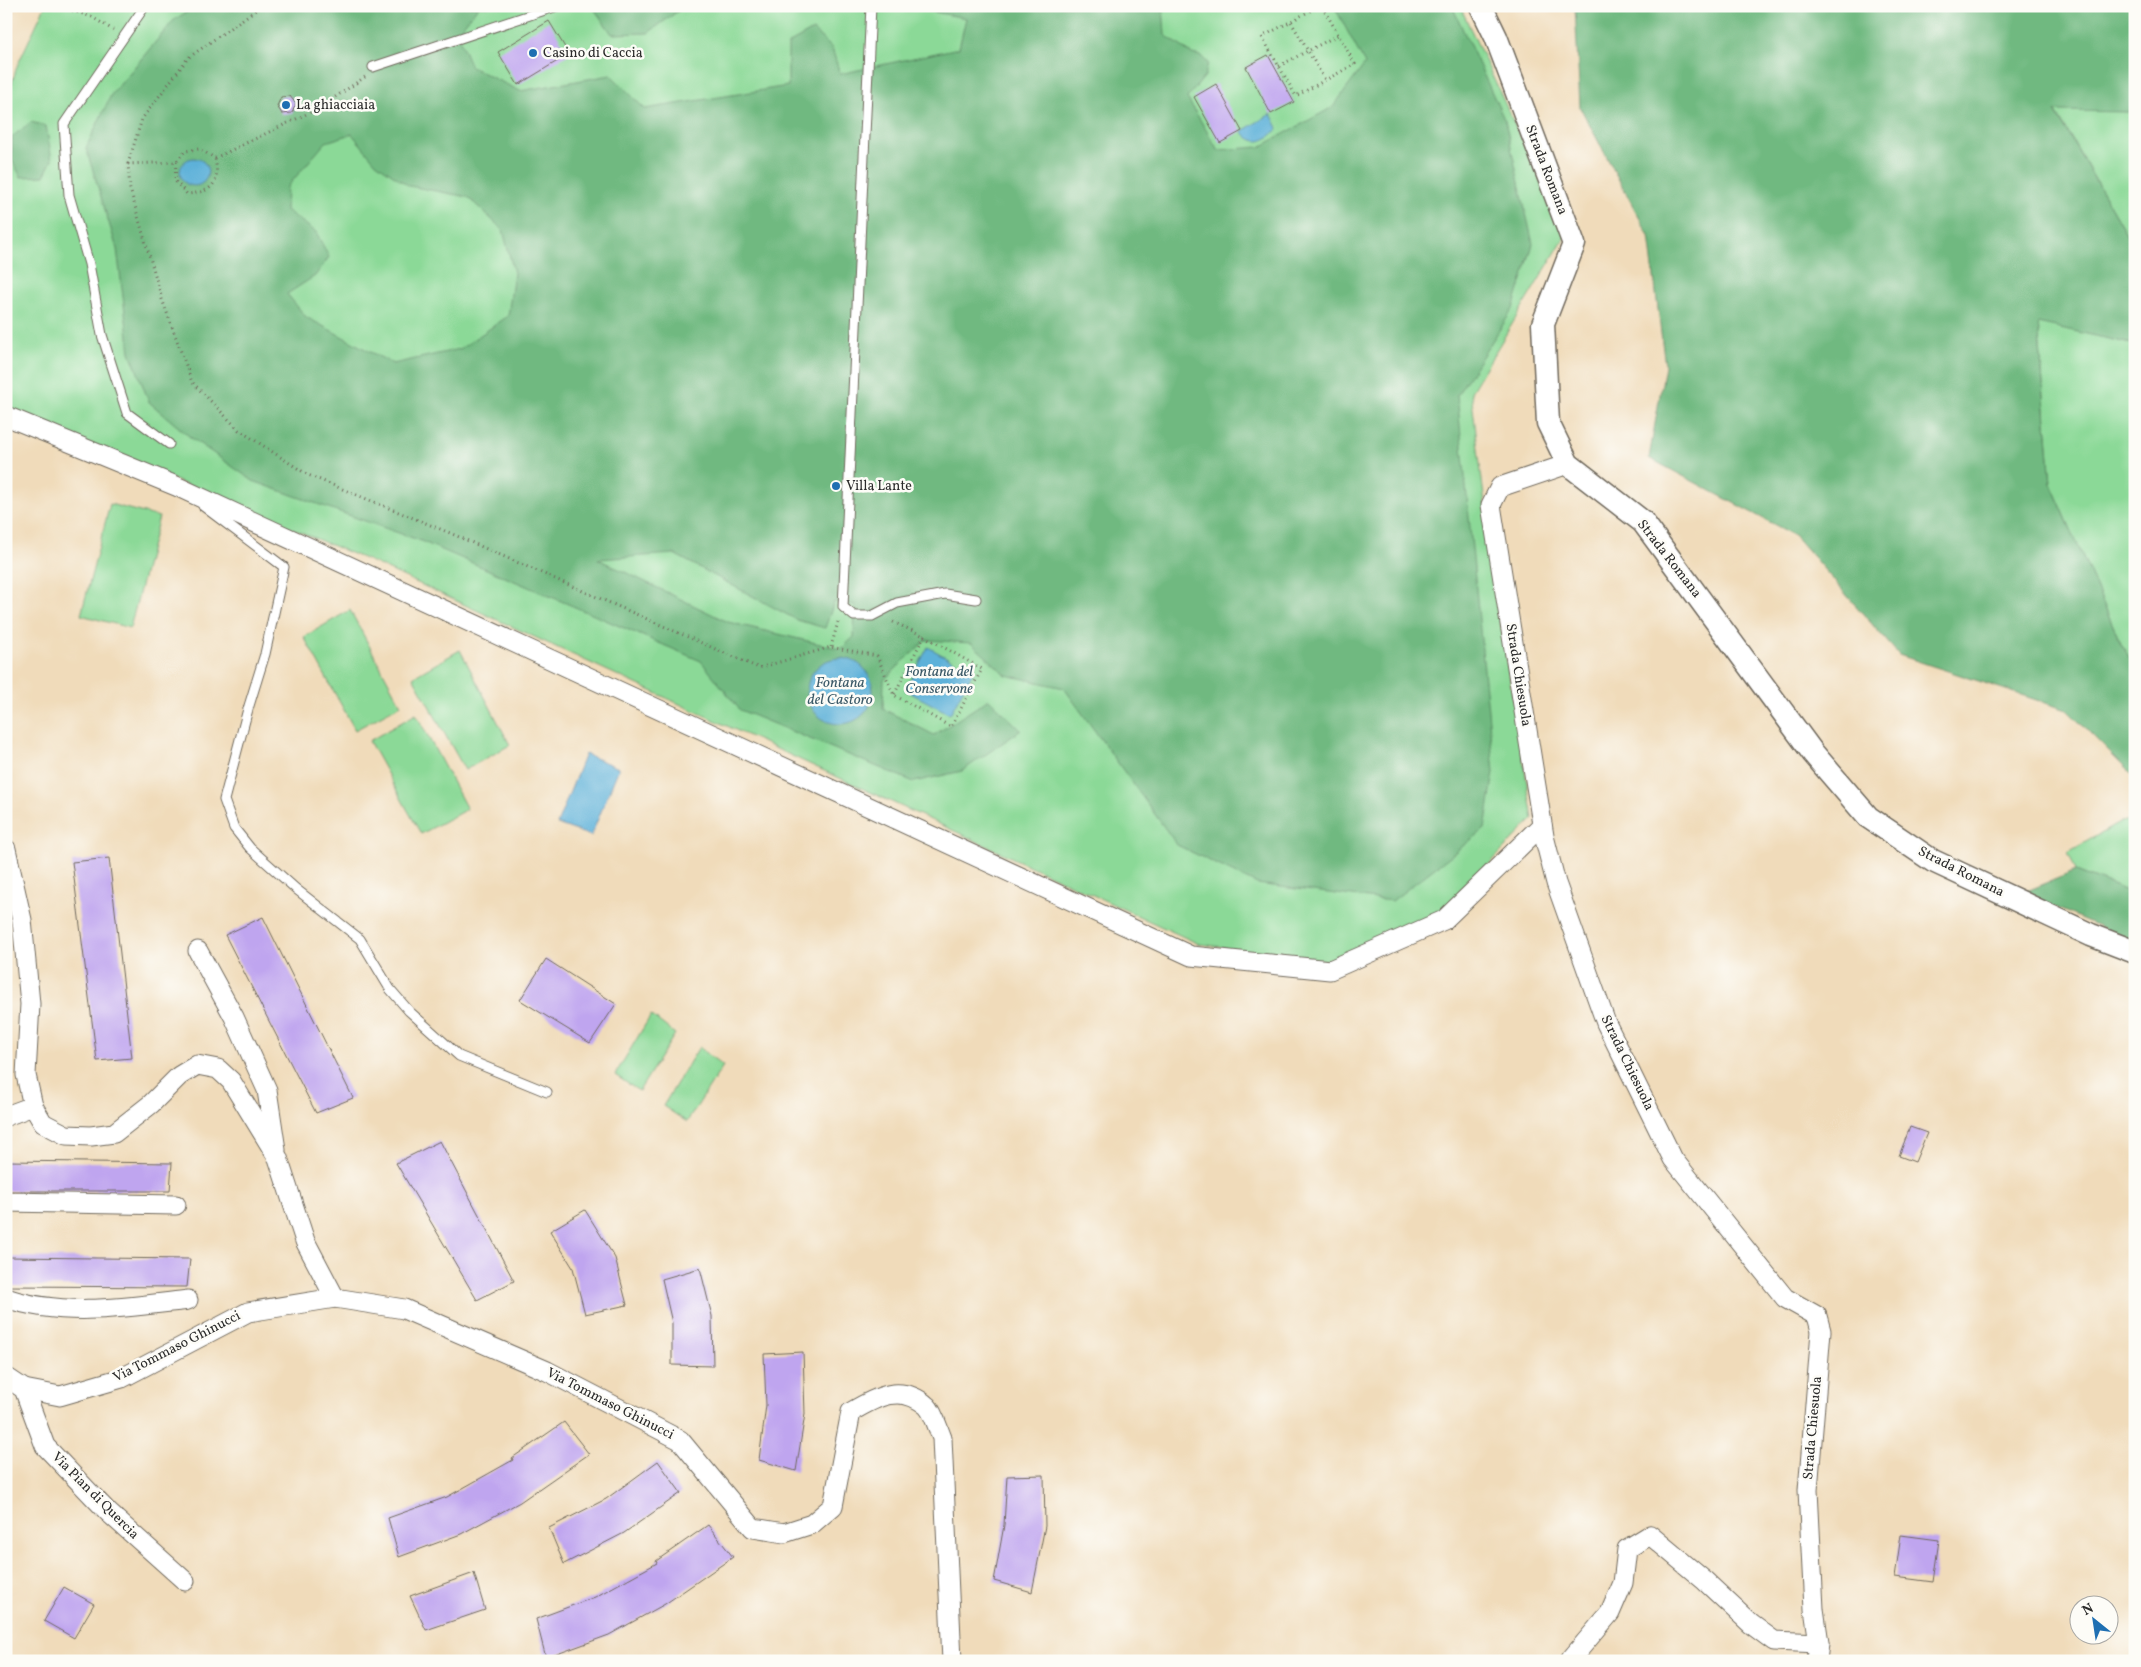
<svg xmlns="http://www.w3.org/2000/svg" width="2141" height="1667" viewBox="0 0 2141 1667" font-family="Vollkorn,serif">
	<style>
		.green { fill: #8bd997; stroke: #5b8261 }
		.forest { fill: #70b980; stroke: #4e7256; fill-rule: evenodd }
		.water { fill: #5db1d9; stroke: #446e82 }
		.building { fill: #bfa5ef }
		.lines { fill: none; stroke-linecap: round; stroke-linejoin: round }
		.service-casing { stroke: #70695d; stroke-width: 11 }
		.minor-casing { stroke: #70695d; stroke-width: 21 }
		.tertiary-casing { stroke: #70695d; stroke-width: 25 }
		.path { stroke: #70695d; stroke-width: 3; stroke-dasharray: 1 4; stroke-linecap: butt }
		.service { stroke: #fff; stroke-width: 9 }
		.minor { stroke: #fff; stroke-width: 19 }
		.tertiary { stroke: #fff; stroke-width: 22 }
		.poi-dot { fill: #1f6fb2; stroke: #fdfcf7; stroke-width: 2 }
		.labels { text-anchor: middle; dominant-baseline: central; stroke-width: 5; stroke-linejoin: round; paint-order: stroke }
		.poi-label { font-size: 14px; fill: #2b2b2b; stroke: #fdfcf7; text-anchor: start }
		.street-label { font-size: 14px; fill: #2b2b2b; stroke: #fdfcf7 }
		.water-label { font-size: 15px; font-style: italic; fill: #3c5a68; stroke: #fdfcf7 }
	</style>
	<rect width="100%" height="100%" fill="#fdfcf7"/>
	<filter id="ink" filterUnits="userSpaceOnUse"><feTurbulence type="fractalNoise" baseFrequency=".02" numOctaves="2"/><feDisplacementMap in="SourceGraphic" scale="10" xChannelSelector="R" yChannelSelector="G"/><feConvolveMatrix kernelMatrix="1 2 1 2 8 2 1 2 1" color-interpolation-filters="sRGB"/></filter>
	<filter id="wash" filterUnits="userSpaceOnUse"><feTurbulence type="fractalNoise" baseFrequency=".0096" numOctaves="4" result="noise"/><feDisplacementMap in="SourceGraphic" scale="20" xChannelSelector="R" yChannelSelector="G"/><feGaussianBlur stdDeviation="1.12" result="paint"/><feColorMatrix in="noise" values="0 0 0 0 0 0 0 0 0 0 0 0 0 0 0 0 0 1.4 0 .05"/><feComposite in="paint" operator="in"/></filter>
	<g filter="url(#wash)">
		<rect width="100%" height="100%" fill="#f0dbba"/>
		<g class="green">
			<polygon points="45,6 1460,6 1566,235 1471,392 1498,609 1533,819 1440,915 1331,961 1199,944 372,562 6,410 6,103 17,66"/>
			<polygon points="2055,110 2135,112 2135,249"/>
			<polygon points="2038,322 2131,344 2135,337 2135,667 2121,644 2051,484"/>
			<polygon points="110,504 159,517 130,628 81,615"/>
			<polygon points="350,610 401,705 355,730 304,637"/>
			<polygon points="460,650 510,745 465,770 413,677"/>
			<polygon points="416,714 467,809 421,834 369,741"/>
			<polygon points="2135,819 2135,894 2076,871 2068,852 2121,822"/>
			<polygon points="651,1015 675,1034 639,1091 615,1075"/>
			<polygon points="699,1047 723,1066 687,1122 663,1106"/>
		</g>
		<g class="forest">
			<path d="M196,6H479L457,33L471,67L520,91L611,75L645,109L788,86V44L813,30L832,48L840,74L959,48L966,18L902,6H1163L1165,35L1192,54L1201,56L1208,63L1205,76L1187,98L1218,150L1260,147L1333,107L1365,64L1334,6H1452L1505,121L1533,244L1513,309L1457,395L1494,772L1485,829L1392,901L1257,884L1177,845L1064,688L1006,675L971,643L926,640L884,680L883,709L934,735L989,699L1021,730L962,771L914,782L740,710L701,661L421,541L253,481L190,437L149,402L130,352L117,249L86,148L111,95L174,20ZM352,134L376,163L409,186L468,197L503,230L514,273L508,316L460,349L393,364L306,317L287,294L315,276L329,257L316,232L286,210L287,187L326,142ZM674,554L797,620L825,628L834,602L855,605L854,637L841,649L728,622L598,559Z"/>
			<polygon points="592,6 685,6 648,33 612,34"/>
			<polygon points="1575,6 2135,6 2135,112 2055,111 2135,249 2135,337 2131,344 2038,323 2051,484 2121,644 2135,667 2135,778 2067,710 1899,655 1794,535 1649,458 1665,366 1649,236 1580,107"/>
			<polygon points="31,122 46,126 52,160 44,176 21,177 12,160 12,137"/>
			<polygon points="2076,871 2135,894 2135,942 2022,893"/>
		</g>
		<g class="water">
			<path d="M1271,114L1278,128C1267,142 1253,147 1242,131Z"/>
			<circle cx="194" cy="172" r="14"/>
			<polygon points="928,647 973,672 950,714 905,690"/>
			<circle cx="840" cy="691" r="33"/>
			<polygon points="585,754 619,768 591,836 557,824"/>
		</g>
		<g id="blocks">
			<g class="building">
				<polygon points="549,21 569,54 518,85 498,52"/>
				<polygon points="1268,55 1294,102 1271,114 1246,67"/>
				<polygon points="1216,84 1242,131 1220,143 1194,97"/>
				<polygon points="290,96 296,104 292,113 282,114 277,106 281,97"/>
				<polygon points="109,858 132,1058 97,1061 72,862"/>
				<polygon points="263,917 353,1098 316,1113 225,935"/>
				<polygon points="546,959 616,1004 590,1043 520,1000"/>
				<polygon points="1910,1127 1927,1133 1915,1162 1899,1156"/>
				<polygon points="440,1141 514,1281 477,1300 396,1163"/>
				<polygon points="6,1161 172,1163 170,1191 6,1191"/>
				<polygon points="585,1210 615,1258 627,1305 585,1314 573,1268 550,1231"/>
				<polygon points="6,1257 190,1259 187,1287 6,1286"/>
				<polygon points="700,1268 712,1316 713,1366 672,1365 672,1323 662,1279"/>
				<polygon points="803,1352 805,1414 796,1471 759,1460 766,1405 764,1354"/>
				<polygon points="564,1422 589,1454 520,1502 461,1534 399,1557 388,1518 447,1497 513,1460 512,1458"/>
				<polygon points="658,1461 681,1493 624,1533 564,1564 549,1528 606,1499"/>
				<polygon points="1044,1475 1045,1526 1032,1592 994,1581 1004,1525 1007,1476"/>
				<polygon points="708,1525 733,1557 665,1604 609,1635 546,1658 536,1619 595,1597 657,1563 656,1561"/>
				<polygon points="1901,1535 1939,1540 1933,1582 1895,1577"/>
				<polygon points="474,1573 485,1610 426,1630 410,1596"/>
				<polygon points="64,1587 94,1604 74,1638 44,1621"/>
			</g>
		</g>
	</g>
	<g filter="url(#ink)">
		<use href="#blocks" fill-opacity="0" stroke="#70695d" stroke-width="1"/>
		<g class="lines">
			<defs>
				<g id="service">
					<polyline points="145,6 64,124 69,195 89,264 102,335 127,413 169,444"/>
					<polyline points="871,6 843,607 854,616 872,616 897,603 945,594 976,599"/>
					<polyline points="373,67 557,6"/>
					<polyline points="203,506 284,567 265,654 248,709 224,800 234,828 250,848 296,889 360,939 390,989 409,1011 459,1056 547,1092"/>
				</g>
				<g id="minor">
					<polyline points="6,416 176,486 1191,956 1330,970 1444,920 1542,825"/>
					<polyline points="1568,464 1500,487 1491,505 1544,836 1556,883 1606,1023 1673,1159 1785,1298 1817,1316 1821,1331 1808,1490 1814,1609 1819,1643 1817,1661"/>
					<polyline points="6,849 22,920 30,1004 26,1075 33,1106 43,1123 66,1135 91,1136 114,1133 151,1104 179,1076 197,1065 218,1069 231,1081 278,1158 305,1241 335,1298"/>
					<polyline points="198,951 234,1017 267,1090 276,1150"/>
					<polyline points="6,1116 33,1106"/>
					<polyline points="6,1202 176,1205"/>
					<path d="M6,1298C65,1318 129,1307 188,1300"/>
					<polyline points="6,1377 24,1389 45,1446 109,1513 185,1581"/>
					<path d="M24,1389L60,1396L122,1378L248,1312L335,1298L404,1309L547,1371L680,1440L753,1528L784,1533L812,1524L833,1506L851,1412C876,1397 901,1383 927,1406C934,1413 938,1429 942,1438L952,1661"/>
					<polyline points="1571,1659 1610,1613 1623,1583 1627,1549 1650,1535 1705,1581 1751,1624 1774,1641 1819,1643"/>
				</g>
				<polyline id="tertiary" points="1481,6 1496,37 1574,244 1543,324 1548,423 1568,464 1643,522 1813,753 1868,817 1933,861 2091,935 2135,952"/>
			</defs>
			<use href="#service" class="service-casing"/>
			<use href="#minor" class="minor-casing"/>
			<use href="#tertiary" class="tertiary-casing"/>
			<g class="path">
				<polyline points="58,6 92,17 113,30"/>
				<polyline points="1319,6 1262,37 1296,96 1355,64 1322,6"/>
				<polyline points="1291,22 1325,80"/>
				<polyline points="1279,66 1338,35"/>
				<polyline points="365,77 319,108 215,158 199,149 185,151 176,162 128,164 130,189 162,299 192,382 239,430 308,475 450,533 759,668 831,647 877,656 894,695 951,727 982,669 924,636 894,695"/>
				<path d="M176,162L175,181L187,194C213,192 220,184 215,158"/>
				<polyline points="128,164 142,119 188,58 261,6"/>
				<polyline points="893,622 924,636"/>
				<polyline points="831,647 838,622"/>
			</g>
			<use href="#service" class="service"/>
			<use href="#minor" class="minor"/>
			<use href="#tertiary" class="tertiary"/>
		</g>
	</g>
	<g class="poi-dot">
		<circle cx="533" cy="53" r="5"/>
		<circle cx="286" cy="105" r="5"/>
		<circle cx="836" cy="486" r="5"/>
	</g>
	<g class="labels">
		<g class="poi-label">
			<text x="543" y="53">Casino di Caccia</text>
			<text x="296" y="105">La ghiacciaia</text>
			<text x="846" y="486">Villa Lante</text>
		</g>
		<g class="street-label">
			<text transform="translate(1546 170) rotate(69)">Strada Romana</text>
			<text transform="translate(1669 559) rotate(52)">Strada Romana</text>
			<text transform="translate(1518 675) rotate(81)">Strada Chiesuola</text>
			<text transform="translate(1961 872) rotate(27)">Strada Romana</text>
			<text transform="translate(1627 1063) rotate(64)">Strada Chiesuola</text>
			<text transform="translate(177 1347) rotate(-27)">Via Tommaso Ghinucci</text>
			<text transform="translate(610 1404) rotate(27)">Via Tommaso Ghinucci</text>
			<text transform="translate(1813 1428) rotate(-85)">Strada Chiesuola</text>
			<text transform="translate(95 1496) rotate(45)">Via Pian di Quercia</text>
		</g>
		<g class="water-label">
			<text x="939" y="672">Fontana del<tspan x="939" dy="17">Conservone</tspan></text>
			<text x="840" y="683">Fontana<tspan x="840" dy="17">del Castoro</tspan></text>
		</g>
	</g>
	<rect width="2141" height="1667" fill="none" stroke="#fdfcf7" stroke-width="25"/>
	<g transform="translate(2094 1620) rotate(330)"><circle r="24" fill="#fdfcf7" stroke="#a9a8a5"/>
	<path d="M0-4L9 19L0 12L-9 19Z" fill="#1f6fb2"/>
	<text y="-8" font-size="14" font-weight="bold" text-anchor="middle" fill="#2b2b2b">N</text>
	</g>
</svg>
